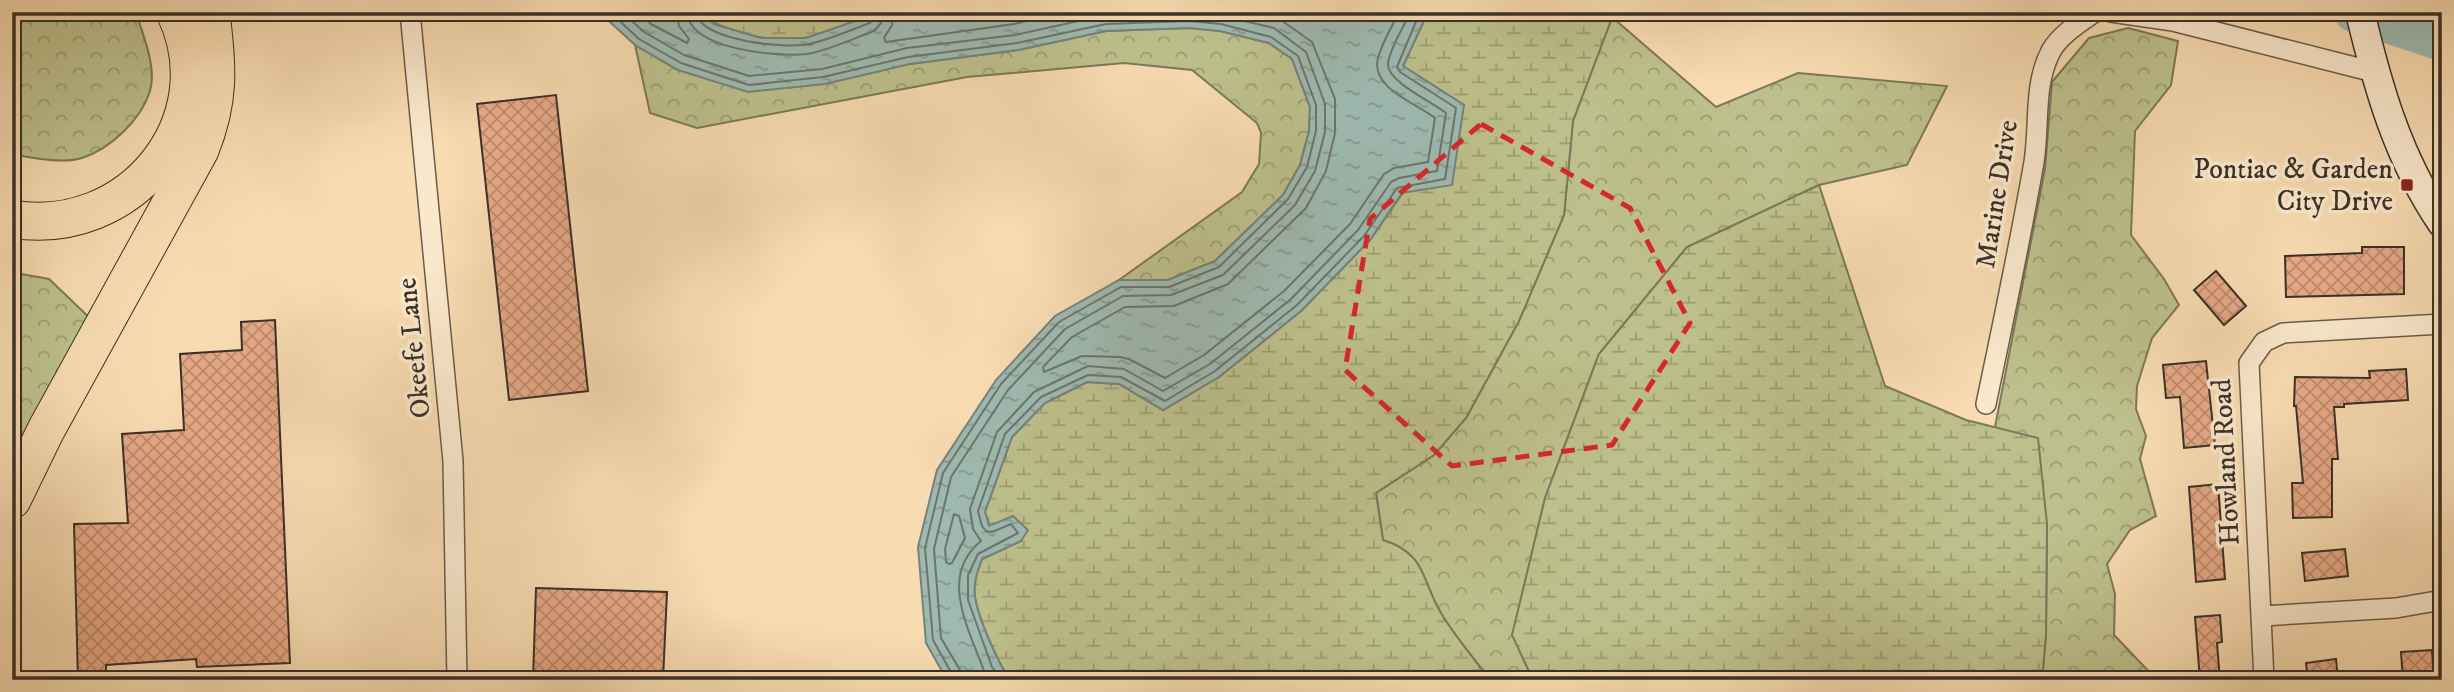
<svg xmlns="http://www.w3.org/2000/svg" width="2454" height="692" viewBox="0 0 2454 692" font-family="'IM FELL DW Pica',serif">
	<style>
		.forest { fill: url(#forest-crowns); stroke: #7c785a; stroke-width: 2 }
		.wetland { fill: url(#wetland-marsh); stroke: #7c785a; stroke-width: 2 }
		.water { fill: url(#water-ripples); stroke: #76837a; stroke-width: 2 }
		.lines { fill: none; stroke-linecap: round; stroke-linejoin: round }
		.shore { stroke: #6c756c; stroke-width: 2 }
		.river { stroke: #9ebab1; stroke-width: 40 }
		.building { fill: url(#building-cross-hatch); stroke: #3b3027; stroke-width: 2 }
		.street-casing { stroke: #6a5b4a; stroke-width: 22 }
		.secondary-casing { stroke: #3b3027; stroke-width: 31 }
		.highway-casing { stroke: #3b3027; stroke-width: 39 }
		.street { stroke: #fae8cc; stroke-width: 19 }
		.secondary { stroke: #fae8cc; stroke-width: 28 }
		.highway { stroke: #f8dbb1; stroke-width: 37 }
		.marked { fill: none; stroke: #d62828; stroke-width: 5; stroke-dasharray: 14 9; stroke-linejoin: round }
		.poi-dot { fill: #8f2418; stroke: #fae8cc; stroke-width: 2.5 }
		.labels { text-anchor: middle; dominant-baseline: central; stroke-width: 7; stroke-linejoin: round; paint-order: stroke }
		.poi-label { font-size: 28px; fill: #3b3027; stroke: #fae8cc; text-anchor: end }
		.street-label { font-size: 28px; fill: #3b3027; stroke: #fae8cc }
	</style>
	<defs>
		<pattern id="forest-crowns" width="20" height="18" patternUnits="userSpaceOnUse" patternTransform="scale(1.75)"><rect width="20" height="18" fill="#bdc08c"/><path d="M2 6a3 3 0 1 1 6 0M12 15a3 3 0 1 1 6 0" fill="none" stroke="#9b9c72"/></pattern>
		<pattern id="wetland-marsh" width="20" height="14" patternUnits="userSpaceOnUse" patternTransform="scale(1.75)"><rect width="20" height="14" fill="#bdc08c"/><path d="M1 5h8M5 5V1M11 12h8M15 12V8" fill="none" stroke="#9b9c72"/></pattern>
		<pattern id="water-ripples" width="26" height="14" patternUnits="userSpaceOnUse" patternTransform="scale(1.75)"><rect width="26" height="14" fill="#9ebab1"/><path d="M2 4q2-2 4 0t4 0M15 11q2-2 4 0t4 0" fill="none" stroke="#829890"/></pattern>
		<pattern id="building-cross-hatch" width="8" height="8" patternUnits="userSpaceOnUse" patternTransform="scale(1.75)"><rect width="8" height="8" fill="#e6a985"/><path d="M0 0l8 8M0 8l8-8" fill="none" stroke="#bc8a6d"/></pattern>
	</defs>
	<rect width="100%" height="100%" fill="#f8dbb1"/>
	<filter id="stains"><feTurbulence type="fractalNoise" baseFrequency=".00286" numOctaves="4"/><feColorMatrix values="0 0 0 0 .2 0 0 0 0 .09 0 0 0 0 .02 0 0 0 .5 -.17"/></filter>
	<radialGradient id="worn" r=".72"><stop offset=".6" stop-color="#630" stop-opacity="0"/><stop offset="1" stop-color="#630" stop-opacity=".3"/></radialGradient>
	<g class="forest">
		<path d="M12,12H136C143,36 157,67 150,91C141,120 110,149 82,158C64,164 31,158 12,154Z"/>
		<path d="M1612,17L1716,107L1798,73L1947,86L1907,165L1819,185L1687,247L1599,354L1545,498L1513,635L1533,680H1490C1474,658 1455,637 1441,613C1421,580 1427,554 1383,540L1376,493L1434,455L1466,418L1519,321L1564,215L1573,121Z"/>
		<polygon points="1189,28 1220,31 1269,43 1292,59 1310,107 1309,131 1300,165 1283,195 1215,261 1168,280 1119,280 1242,192 1259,164 1261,133 1257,123 1192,70 1124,63 967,77 697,128 650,113 635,45 678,70 910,64 1018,50 1106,31"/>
		<polygon points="2128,28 2178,41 2171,85 2135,131 2131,235 2164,279 2179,305 2152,338 2137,386 2136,409 2146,436 2140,459 2156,516 2130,530 2107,564 2115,594 2114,635 2157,680 2042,680 2046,635 2047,524 1995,427 2045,169 2052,82 2089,38"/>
		<polygon points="21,274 49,279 95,323 12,481 12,275"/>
	</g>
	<g class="wetland">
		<path d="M699,12H869L867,16C848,23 825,35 804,38C769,42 727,35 699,12Z"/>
		<path d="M1428,12H1620L1612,18L1573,121L1564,215L1519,321L1466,418L1434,455L1376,493L1383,540C1427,554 1421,580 1441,613C1455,637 1474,658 1490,680H1010C998,663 978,618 975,597C973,584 977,572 982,559L1021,541L989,526L985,512L1012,437L1045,403L1087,382L1119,384L1163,410L1219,377L1301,311L1370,240L1464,105L1403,66Z"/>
		<polygon points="1819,185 1885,386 1966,420 2038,438 2047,524 2046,635 2042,680 1533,680 1512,635 1545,498 1599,354 1687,247"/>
	</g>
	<path class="water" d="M599,12H699L714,24L761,38H806L867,17L869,12H1428L1403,66L1464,105L1452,185L1402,193L1370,240L1301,311L1219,377L1163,410L1119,384L1087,382L1045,403L1012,437L985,512L989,526L1013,516L1028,530L1021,541L982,559C977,572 973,584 975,597C978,618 998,663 1010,680H947L926,643L918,547L937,470L996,380L1055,316L1119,280H1168L1215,261L1283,195L1300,165L1309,131L1310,107L1292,59L1269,43L1220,31L1189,28L1106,31L1018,50L910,64L825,84L748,92L678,70L635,45Z"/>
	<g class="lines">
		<g class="shore">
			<polyline points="610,12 639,39 681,63 749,85 823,77 908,57 1017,43 1106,24 1189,21 1221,24 1271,37 1298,56 1316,105 1316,131 1307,167 1288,199 1219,267 1169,287 1121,287 1059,322 1001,384 943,473 925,548 933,640 952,674 953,680"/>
			<polyline points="622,12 644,32 684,55 749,76 822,69 907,48 1015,35 1106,15 1190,12 1223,16 1274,28 1306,52 1325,104 1325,132 1315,171 1295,205 1223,275 1171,295 1123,296 1065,329 1008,390 951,477 934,549 941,638 960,670 961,680"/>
			<polyline points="638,12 651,24 687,43 689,39 679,26 676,12"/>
			<path d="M687,12C689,50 778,57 807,54C827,51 855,38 874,31L881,23L884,12"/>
			<path d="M696,12C699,41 786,49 809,44C829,40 850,30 870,23L874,18L875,12"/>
			<polyline points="894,12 892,25 884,38 886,42 1014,24 1069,12"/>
			<path d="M1253,12L1281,20L1312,42L1335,99V133L1326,171L1306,208L1228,284L1174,306L1125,307L1072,337L1043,367L1044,372L1082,356L1120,357L1129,359L1165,378L1204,355L1284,291L1350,224L1384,174L1394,168L1428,162L1435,118C1416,103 1370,88 1378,58C1382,42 1392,27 1399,12"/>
			<polygon points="954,514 959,516 965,538 952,563 949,564 946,562 945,549"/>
			<path d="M990,680L984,671C969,629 938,576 981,541L973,529L970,509L997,432L1034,392L1088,366L1124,369L1163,391L1210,364L1291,299L1358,230L1391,182L1399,178L1437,171L1446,113C1433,102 1387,82 1388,64C1389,50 1404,25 1411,12"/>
			<polyline points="1002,680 992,667 968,600 968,575 978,554 1018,533 1011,524 992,532 986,531 982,526 978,511 1005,434 1041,397 1088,375 1121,377 1165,401 1215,371 1297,305 1364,236 1397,188 1445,179 1456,108 1400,72 1397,67 1420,12"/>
		</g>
		<polyline class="river" points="2354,12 2442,41"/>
	</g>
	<g class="building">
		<polygon points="556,95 588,391 509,400 477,104"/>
		<polygon points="2362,247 2404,247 2404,294 2286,297 2285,256 2362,253"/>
		<polygon points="2216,271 2246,306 2224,325 2194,290"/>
		<polygon points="275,320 290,663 197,667 196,659 106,665 106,680 78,680 74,524 128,523 122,434 184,430 180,354 242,350 241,322"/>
		<polygon points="2206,361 2215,445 2184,448 2180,397 2166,398 2163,365"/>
		<polygon points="2406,369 2408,400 2344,404 2344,407 2334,407 2338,459 2332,459 2332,517 2293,518 2292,483 2303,483 2296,406 2294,406 2295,377 2370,378 2369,371"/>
		<polygon points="2218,484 2225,579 2196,582 2189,487"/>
		<polygon points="2345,549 2348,576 2305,581 2302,553"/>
		<polygon points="536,588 667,592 663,680 533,680"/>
		<polygon points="2220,615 2222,642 2217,643 2220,680 2200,680 2195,617"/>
		<polygon points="2432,650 2434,680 2403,680 2401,652"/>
		<polygon points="2336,659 2338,680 2308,680 2306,663"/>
	</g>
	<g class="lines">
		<defs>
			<g id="street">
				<polyline points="410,12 453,461 457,680"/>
				<polyline points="2111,12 2173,21 2374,72"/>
				<path d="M1986,404C2003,323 2020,243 2034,162C2040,125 2033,85 2051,51C2060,35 2079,23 2095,12"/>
				<polyline points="2262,616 2396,608 2442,600"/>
				<polyline points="2264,680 2249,363 2264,342 2283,333 2442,324"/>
			</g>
			<path id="secondary" d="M2360,12C2378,88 2398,158 2442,223"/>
			<g id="highway">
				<path d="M12,219C129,239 227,122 175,12"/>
				<path d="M12,500L46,430L200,150C221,98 217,67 211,12"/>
			</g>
		</defs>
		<use href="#street" class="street-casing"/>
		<use href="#secondary" class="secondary-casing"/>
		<use href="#highway" class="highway-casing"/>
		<use href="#street" class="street"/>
		<use href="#secondary" class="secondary"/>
		<use href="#highway" class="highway"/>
	</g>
	<path class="marked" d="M1481,124L1630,208L1690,323L1612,445L1452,466L1345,370L1370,219Z"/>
	<rect class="poi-dot" x="2400" y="178" width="14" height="14" rx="3.5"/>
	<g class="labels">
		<g class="poi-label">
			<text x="2393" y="169">Pontiac &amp; Garden<tspan x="2393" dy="32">City Drive</tspan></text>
		</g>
		<g class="street-label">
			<text transform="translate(1997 194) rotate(-81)">Marine Drive</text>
			<text transform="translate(414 348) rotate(-96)">Okeefe Lane</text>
			<text transform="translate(2226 462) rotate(-93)">Howland Road</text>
		</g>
	</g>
	<rect width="2454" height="692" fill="none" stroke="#f8dbb1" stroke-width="42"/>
	<rect x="14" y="14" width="2426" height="664" fill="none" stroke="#3b3027" stroke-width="3.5"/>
	<rect x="21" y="21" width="2412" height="650" fill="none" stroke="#3b3027" stroke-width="2"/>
	<rect width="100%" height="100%" filter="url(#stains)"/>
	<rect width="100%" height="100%" fill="url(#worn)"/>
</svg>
